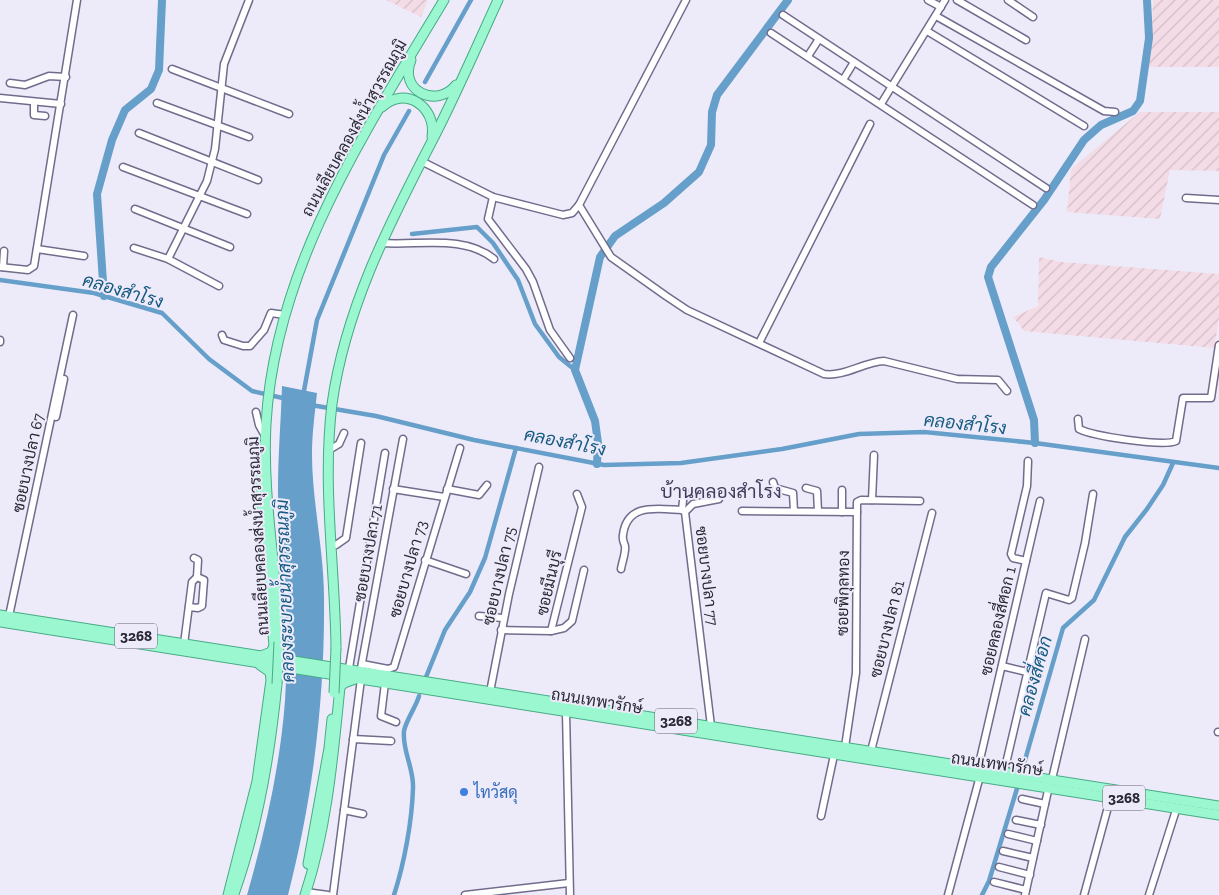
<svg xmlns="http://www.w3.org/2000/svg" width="1219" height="895" viewBox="0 0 1219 895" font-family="'Zilla Slab',Sarabun,serif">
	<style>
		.industrial { fill: url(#industrial-furrows) }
		.water { fill: #669fc9 }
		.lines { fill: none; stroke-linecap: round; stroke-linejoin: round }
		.canal { stroke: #669fc9; stroke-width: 4.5 }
		.river { stroke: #669fc9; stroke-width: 8 }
		.minor-casing { stroke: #716c8c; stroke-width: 9 }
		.major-casing { stroke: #47ab85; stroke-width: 11 }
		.minor { stroke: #fff; stroke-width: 6 }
		.major { stroke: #9af7d0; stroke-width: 9 }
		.major-bridge-casing { stroke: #47ab85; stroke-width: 11; stroke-linecap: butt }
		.major-bridge { stroke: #9af7d0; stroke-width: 9 }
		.shop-dot { fill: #3f7fe0; stroke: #edebfa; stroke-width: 2 }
		.labels { text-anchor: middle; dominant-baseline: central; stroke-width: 4; stroke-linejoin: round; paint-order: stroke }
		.shield { fill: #edebfa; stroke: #656371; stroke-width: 1 }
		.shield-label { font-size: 15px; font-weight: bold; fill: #2b2936 }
		.street-label { font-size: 16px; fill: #2b2936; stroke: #edebfa }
		.shop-label { font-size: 16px; fill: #366cbe; stroke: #edebfa; text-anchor: start }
		.water-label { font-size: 18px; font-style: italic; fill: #175a82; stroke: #edebfa }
		.quarter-label { font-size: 19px; fill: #423d5a; stroke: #edebfa }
	</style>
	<defs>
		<pattern id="industrial-furrows" width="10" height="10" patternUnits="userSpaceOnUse" patternTransform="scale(1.25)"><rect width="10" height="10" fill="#f4dce7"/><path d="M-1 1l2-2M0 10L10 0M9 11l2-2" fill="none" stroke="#d1bdc7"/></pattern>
	</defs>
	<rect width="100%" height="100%" fill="#edebfa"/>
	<g class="industrial">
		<polygon points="386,0 428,0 421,17"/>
		<polygon points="1153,0 1219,0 1219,67 1147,67 1151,52"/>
		<polygon points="1140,112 1219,112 1219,171 1170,170 1160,219 1067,212 1071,169"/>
		<polygon points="1039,257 1062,262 1219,274 1219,318 1214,348 1024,331 1013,317 1038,306"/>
	</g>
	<path class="water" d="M282,386L317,393C315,413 312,433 312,454C312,502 324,550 324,598C325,698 313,798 288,895H247C265,832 280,767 285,701C290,630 278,560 278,489C278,455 281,420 282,386Z"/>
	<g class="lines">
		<g class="canal">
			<polyline points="425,82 471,0"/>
			<polyline points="412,234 477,227 493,243 518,280 535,324 559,357 575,370"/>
			<polyline points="0,280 94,293 162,313 209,359 252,391 287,399"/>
			<polyline points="303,396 317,320 384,155 409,111"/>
			<polyline points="311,405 376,416 474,440 604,465 681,463 782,449 859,434 924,432 1035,443 1219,468"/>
			<polyline points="426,677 445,630 470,592 485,558 516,448"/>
			<polyline points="1021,774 1063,628 1094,600 1125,537 1147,509 1163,485 1173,463"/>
			<path d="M394,895C404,864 412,822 413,788C414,768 402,751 404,731C406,720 416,707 419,696"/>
			<polyline points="982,895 989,881 1019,782"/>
		</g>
		<g class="river">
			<polyline points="104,296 97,194 112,140 125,110 151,89 159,70 162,0"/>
			<polyline points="1035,443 1034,420 988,277 991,267 1044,200 1084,140 1101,125 1133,111 1140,101 1149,38 1147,0"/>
			<polyline points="597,464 598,443 595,421 575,370 600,257 615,236 664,203 699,172 711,145 712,112 717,95 788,0"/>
		</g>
		<defs>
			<g id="minor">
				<path d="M686,0L579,205L611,257L666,296L687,310L824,374C844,377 864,362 884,361L957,379L998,380L1007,391"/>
				<polyline points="928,0 941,7"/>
				<polyline points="957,0 1026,40"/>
				<polyline points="1008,0 1033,17"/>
				<polyline points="783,15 1046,188"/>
				<polyline points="936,16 1104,111 1115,112"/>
				<polyline points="927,31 1084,126"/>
				<polyline points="771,33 1033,205"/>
				<polyline points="808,56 819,39"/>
				<polyline points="172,69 289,114"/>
				<polyline points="843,80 854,62"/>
				<polyline points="10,83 25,85 49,76 66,77"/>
				<polyline points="0,98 61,104"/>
				<polyline points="34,102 34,115 45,116"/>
				<polyline points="157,103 249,137"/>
				<polyline points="881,104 945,0"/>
				<polyline points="139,133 258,180"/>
				<polyline points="421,161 493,197 563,215 572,213 579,205"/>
				<polyline points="123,167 247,214"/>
				<polyline points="493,197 488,219 526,269 533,282 550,330 570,358"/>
				<polyline points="1186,198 1219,200"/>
				<polyline points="135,209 230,247"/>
				<path d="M381,243C418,246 463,234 494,259"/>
				<polyline points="134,248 168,259 219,286"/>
				<polyline points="37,249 84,256"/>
				<polyline points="168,259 207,181 215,149 224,64 249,0"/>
				<polyline points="0,267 28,270 34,266 77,0"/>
				<polyline points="3,267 4,251"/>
				<polyline points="222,335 224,340 243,346 250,346 264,330 271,313 285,315"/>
				<polyline points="0,342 0,340"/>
				<polyline points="759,343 870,124"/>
				<polyline points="256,412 259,425 264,434"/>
				<polyline points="56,417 64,379"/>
				<path d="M1078,419L1079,429C1093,436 1163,447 1176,441L1183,398H1211L1219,345"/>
				<polyline points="329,450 339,444 344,433"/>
				<polyline points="773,482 775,488 793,493 794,511"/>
				<polyline points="806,488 817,491 818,511"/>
				<polyline points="393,489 444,497"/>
				<polyline points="447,489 479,495 487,485"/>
				<polyline points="842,490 842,512"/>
				<polyline points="872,500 874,455"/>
				<polyline points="682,510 684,491"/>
				<polyline points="742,511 857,512"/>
				<polyline points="685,512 693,504 719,499 720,491"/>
				<polyline points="336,545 346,538 361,443"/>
				<polyline points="425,560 466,574"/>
				<polyline points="1026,561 1040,501"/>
				<path d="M621,569C622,562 626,553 625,546C624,542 622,540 623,535C627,502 658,509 682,510L685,512L711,726"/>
				<polyline points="189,607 198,608 202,606 204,580 197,577"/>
				<polyline points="9,616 73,315"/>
				<polyline points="479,616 503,618"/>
				<polyline points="501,630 551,631 582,507 577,494"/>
				<polyline points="551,631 564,628 572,621 584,570"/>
				<polyline points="184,644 192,582 197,577 198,560 194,558"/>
				<polyline points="362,664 388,669 394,667 460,448"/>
				<polyline points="1002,666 1027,672"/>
				<polyline points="349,668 385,453"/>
				<polyline points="361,668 403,439"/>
				<polyline points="385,683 381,716 396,722"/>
				<polyline points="490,692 509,594 539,467"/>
				<polyline points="566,712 570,895"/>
				<polyline points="1218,732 1219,732"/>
				<polyline points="353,739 391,741"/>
				<polyline points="845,747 856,673 857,502 861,500 920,501"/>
				<polyline points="871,751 932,513"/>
				<polyline points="978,768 1026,561 1013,558 1011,554 1027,486 1028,461"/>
				<polyline points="1004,772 1046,593 1069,600 1072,598 1085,543 1093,494"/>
				<polyline points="1052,779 1085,639"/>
				<polyline points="1022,799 1045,804"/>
				<polyline points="344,810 363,814"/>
				<polyline points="821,816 834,755"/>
				<polyline points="1016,820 1041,825"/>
				<polyline points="1008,834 1037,841"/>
				<polyline points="1003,851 1033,858"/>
				<polyline points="999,867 1030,875"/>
				<polyline points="994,882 1026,890"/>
				<polyline points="306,892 328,895"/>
				<polyline points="333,895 361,679"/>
				<polyline points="465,895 569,883"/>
				<polyline points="948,895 980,776"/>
				<polyline points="1025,895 1049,786"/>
				<polyline points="1084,895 1111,796"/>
				<polyline points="1149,895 1177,807"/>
			</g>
			<g id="major">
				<path d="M411,60C398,91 437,109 456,85"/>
				<path d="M382,107C405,85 437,107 432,137"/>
				<polyline points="0,615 1219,806"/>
				<polyline points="0,622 1219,815"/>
				<path d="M279,642C277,569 262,496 266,424C275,266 365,132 444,0"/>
				<path d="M336,648C335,566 322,486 332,404C345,310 388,226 431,143C455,97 476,48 498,0"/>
				<polyline points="261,656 271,652 274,646 261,495 261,460"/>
				<polyline points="308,864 329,748 332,719"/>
				<path d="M234,894C258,827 270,755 277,684"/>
				<polyline points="228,895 257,781 271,680 270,672 260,665"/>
				<path d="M305,895C327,828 333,757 340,687L344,683L355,679"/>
			</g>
		</defs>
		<use href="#minor" class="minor-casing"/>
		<use href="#major" class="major-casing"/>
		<use href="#minor" class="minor"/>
		<use href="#major" class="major"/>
		<defs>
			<g id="major-bridge">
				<polyline points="277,684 279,642"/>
				<polyline points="334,693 336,648"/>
			</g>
		</defs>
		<use href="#major-bridge" class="major-bridge-casing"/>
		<use href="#major-bridge" class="major-bridge"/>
	</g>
	<circle class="shop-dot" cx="464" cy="792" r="5"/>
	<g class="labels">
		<g class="shield">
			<rect x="115" y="623.5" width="42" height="25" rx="4"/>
			<rect x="655" y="708.5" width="42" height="25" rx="4"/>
			<rect x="1103" y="785.5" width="42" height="25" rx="4"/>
		</g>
		<g class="shield-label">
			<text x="136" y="636">3268</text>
			<text x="676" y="721">3268</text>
			<text x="1124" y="798">3268</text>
		</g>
		<g class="street-label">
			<text transform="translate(354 128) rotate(-61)">ถนนเลียบคลองส่งน้ำสุวรรณภูมิ</text>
			<text transform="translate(28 463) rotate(-78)">ซอยบางปลา 67</text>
			<text transform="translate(258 536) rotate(-93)">ถนนเลียบคลองส่งน้ำสุวรรณภูมิ</text>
			<text transform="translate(368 553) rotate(-80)">ซอยบางปลา 71</text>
			<text transform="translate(408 569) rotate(-74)">ซอยบางปลา 73</text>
			<text transform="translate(499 576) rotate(-77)">ซอยบางปลา 75</text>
			<text transform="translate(707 576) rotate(83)">ซอยบางปลา 77</text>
			<text transform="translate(549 583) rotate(-77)">ซอยมีนบุรี</text>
			<text transform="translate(843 593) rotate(-89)">ซอยพิกุลทอง</text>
			<text transform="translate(998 621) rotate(-77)">ซอยคลองสี่ศอก 1</text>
			<text transform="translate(887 629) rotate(-76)">ซอยบางปลา 81</text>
			<text transform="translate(597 701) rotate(9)">ถนนเทพารักษ์</text>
			<text transform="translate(997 764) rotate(8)">ถนนเทพารักษ์</text>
		</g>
		<g class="shop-label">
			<text x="474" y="792">ไทวัสดุ</text>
		</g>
		<g class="water-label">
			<text transform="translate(123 291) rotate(16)">คลองสำโรง</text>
			<text transform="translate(965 424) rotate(6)">คลองสำโรง</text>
			<text transform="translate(565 442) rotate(11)">คลองสำโรง</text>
			<text transform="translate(285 591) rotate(-92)">คลองระบายน้ำสุวรรณภูมิ</text>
			<text transform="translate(1035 676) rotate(-74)">คลองสี่ศอก</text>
		</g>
		<g class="quarter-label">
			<text x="721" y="491">บ้านคลองสำโรง</text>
		</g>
	</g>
</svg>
